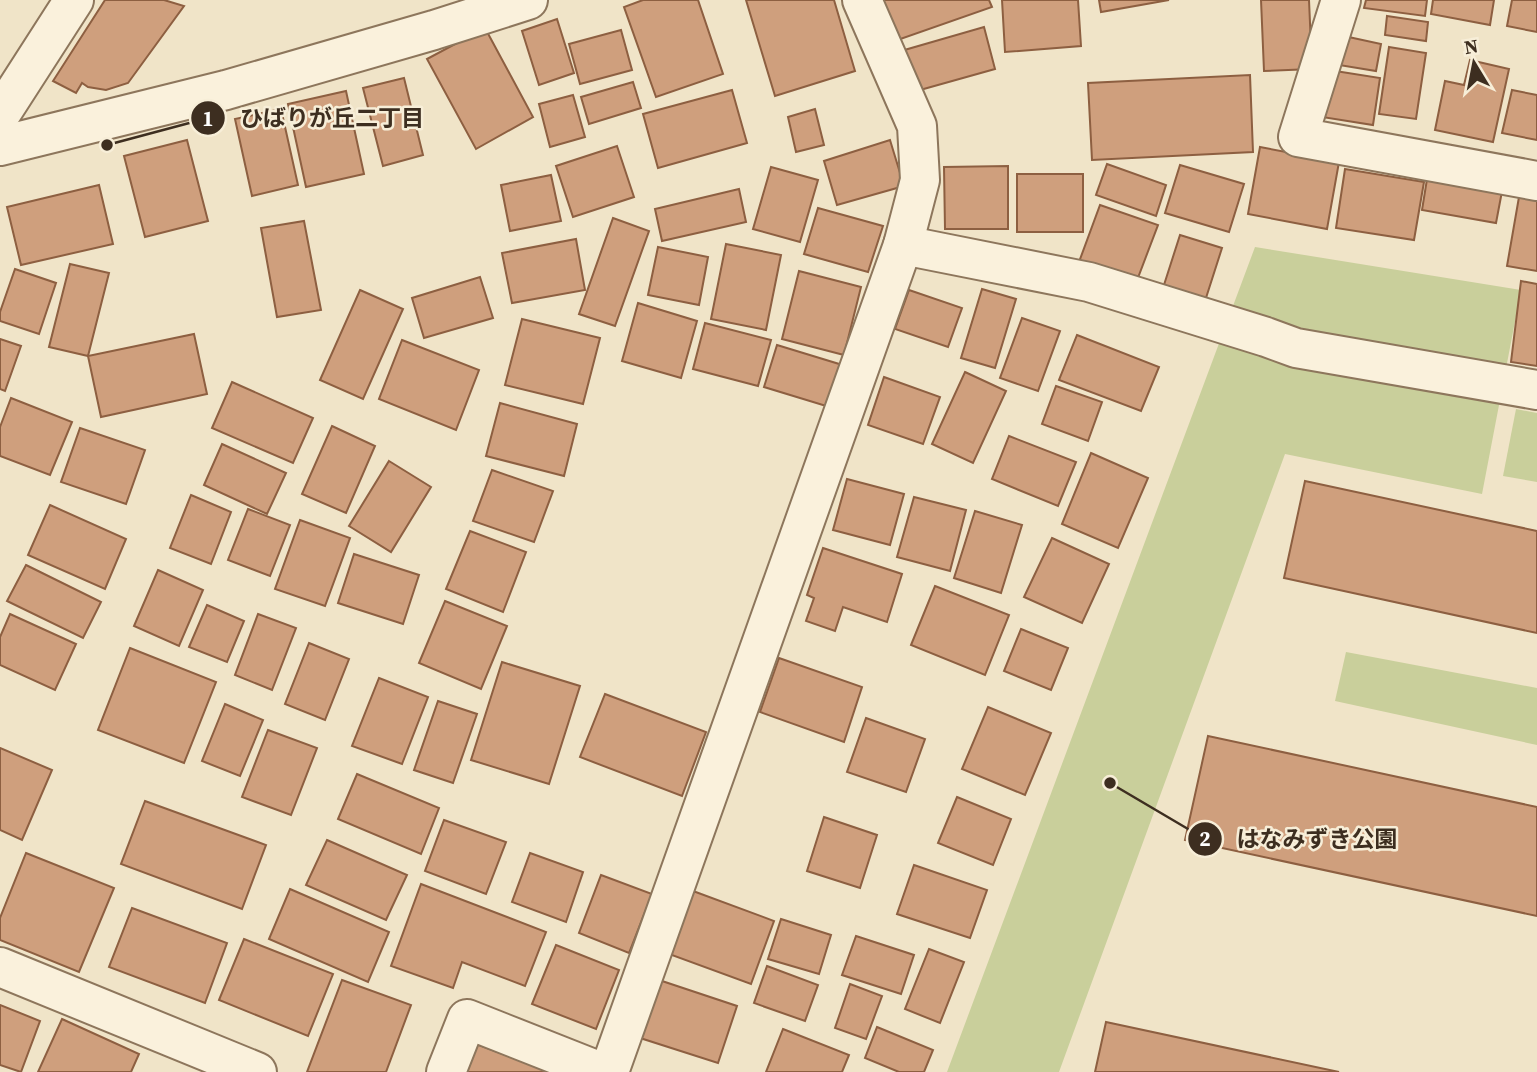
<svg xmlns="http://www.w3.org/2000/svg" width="1537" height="1072" viewBox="0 0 1537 1072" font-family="'Source Serif 4','Noto Sans JP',serif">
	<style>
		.green { fill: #c9cf9b }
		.building { fill: #cf9f7d; stroke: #8d5f41; stroke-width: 2 }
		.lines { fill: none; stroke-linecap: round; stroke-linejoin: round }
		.minor-casing { stroke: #8d765c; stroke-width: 42 }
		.minor { stroke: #faf1dc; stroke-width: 38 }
		.leader { fill: none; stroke: #3d2e20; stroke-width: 2.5 }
		.callout-dot { fill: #3d2e20; stroke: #f7eed8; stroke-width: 2.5 }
		.mark-label { font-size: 21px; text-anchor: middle; font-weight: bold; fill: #fff }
		.callout-label { font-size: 23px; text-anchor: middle; font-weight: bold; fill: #3d2e20; stroke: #f7eed8; stroke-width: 5; stroke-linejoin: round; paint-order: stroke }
	</style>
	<rect width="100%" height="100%" fill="#f0e4c8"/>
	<g class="green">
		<polygon points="1255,247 1521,290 1482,494 1285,454 1059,1072 947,1072"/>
		<polygon points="1516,409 1537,413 1537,482 1503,476"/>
		<polygon points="1346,652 1537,688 1537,745 1335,701"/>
	</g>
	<g class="building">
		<polygon points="105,0 164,0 184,6 128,83 106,90 88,87 82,83 76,93 53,81"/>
		<polygon points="643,0 698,0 723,74 656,97 624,7"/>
		<polygon points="746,0 834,0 855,71 775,96"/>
		<polygon points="874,0 989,0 992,7 889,43"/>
		<polygon points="1002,0 1078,0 1081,46 1005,52"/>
		<polygon points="1099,0 1169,0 1101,12"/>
		<polygon points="1261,0 1309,0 1312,69 1264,71"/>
		<polygon points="1366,0 1427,0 1425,16 1364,8"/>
		<polygon points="1433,0 1494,0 1490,25 1431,14"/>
		<polygon points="1512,0 1537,0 1537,32 1507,26"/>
		<polygon points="1387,16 1428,22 1426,41 1385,35"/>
		<polygon points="557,19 574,73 539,85 522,31"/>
		<polygon points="984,27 995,69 913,92 901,51"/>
		<polygon points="485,28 533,117 476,149 427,59"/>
		<polygon points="621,30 632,70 580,84 569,44"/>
		<polygon points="1344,36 1381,44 1376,71 1339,65"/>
		<polygon points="1389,47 1426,53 1416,119 1379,114"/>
		<polygon points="1470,60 1509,69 1493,142 1435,130 1445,81 1464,85"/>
		<polygon points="1329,70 1380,78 1373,125 1322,117"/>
		<polygon points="1250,75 1253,152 1092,160 1088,83"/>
		<polygon points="404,78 423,155 383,166 363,88"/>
		<polygon points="633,82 641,108 589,124 581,97"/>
		<polygon points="732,90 747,143 658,168 643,114"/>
		<polygon points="1512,90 1537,95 1537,140 1502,133"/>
		<polygon points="346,91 364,174 306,187 288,104"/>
		<polygon points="573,95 585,137 550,147 539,104"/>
		<polygon points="281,109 298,185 252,196 235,119"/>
		<polygon points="815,109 824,145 796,152 788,117"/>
		<polygon points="187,140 208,221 145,237 124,156"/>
		<polygon points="890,140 904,186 837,205 824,161"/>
		<polygon points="617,146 634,197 573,217 556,166"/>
		<polygon points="1260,147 1339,162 1327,229 1248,214"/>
		<polygon points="1107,164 1166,185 1156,216 1096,195"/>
		<polygon points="1180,165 1244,184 1229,232 1165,213"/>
		<polygon points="1008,166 1008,229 945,229 944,167"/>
		<polygon points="771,167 818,180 800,242 753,229"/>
		<polygon points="1345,169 1424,182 1414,240 1336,228"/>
		<polygon points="1428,173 1503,186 1496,223 1422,210"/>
		<rect x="1017" y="174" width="66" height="58"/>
		<polygon points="551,175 561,221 510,231 501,185"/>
		<polygon points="99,185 113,244 21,265 7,207"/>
		<polygon points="739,189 746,222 662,241 655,209"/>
		<polygon points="1519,197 1537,200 1537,271 1507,266"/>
		<polygon points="1100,205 1158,225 1136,283 1079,262"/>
		<polygon points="818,208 883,226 868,272 804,254"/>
		<polygon points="613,218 649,231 615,326 579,314"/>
		<polygon points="304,221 321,310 277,317 261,228"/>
		<polygon points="1180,235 1222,248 1205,301 1163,288"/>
		<polygon points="576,239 585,290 512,303 502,253"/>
		<polygon points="726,244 781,255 766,330 711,319"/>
		<polygon points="658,247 708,257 699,305 648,295"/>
		<polygon points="70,264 109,273 88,356 49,347"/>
		<polygon points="15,269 56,283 39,334 0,321 0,312"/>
		<polygon points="799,271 861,287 844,355 782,339"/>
		<polygon points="480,277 493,318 424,338 412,298"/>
		<polygon points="1521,281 1537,284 1537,366 1511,362"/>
		<polygon points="982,289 1016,299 995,368 961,358"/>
		<polygon points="360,290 403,309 363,399 320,380"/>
		<polygon points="909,290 962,308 948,347 895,329"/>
		<polygon points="638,303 697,321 681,378 622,361"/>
		<polygon points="1022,318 1060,331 1038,391 1000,378"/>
		<polygon points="522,319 600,338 583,404 505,385"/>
		<polygon points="705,323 771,340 758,386 693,369"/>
		<polygon points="194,334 207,394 101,417 88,356"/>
		<polygon points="1077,335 1159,367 1141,411 1059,380"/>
		<polygon points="0,339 21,346 5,391 0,389"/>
		<polygon points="402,340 479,370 456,430 379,399"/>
		<polygon points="777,345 849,367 836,409 764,387"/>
		<polygon points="965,372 1006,391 973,463 932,444"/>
		<polygon points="884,377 940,397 923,444 868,425"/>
		<polygon points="232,382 313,418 293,463 212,428"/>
		<polygon points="1056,386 1102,402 1088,441 1042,424"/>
		<polygon points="11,398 72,422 50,475 0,456 0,427"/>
		<polygon points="500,403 577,424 564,476 486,456"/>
		<polygon points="332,426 375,446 346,513 302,494"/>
		<polygon points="80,428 145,450 126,504 61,482"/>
		<polygon points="1009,436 1076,462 1058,506 992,479"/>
		<polygon points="222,444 286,473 267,514 204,485"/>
		<polygon points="1091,453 1148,478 1118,548 1062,524"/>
		<polygon points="389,461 431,487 391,552 349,526"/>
		<polygon points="492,470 553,491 534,542 473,521"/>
		<polygon points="847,479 904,494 890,545 833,530"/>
		<polygon points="1305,481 1537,531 1537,633 1284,578"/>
		<polygon points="191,495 231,512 211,564 170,548"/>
		<polygon points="914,497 966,510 950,571 897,557"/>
		<polygon points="50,505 126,539 105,589 28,555"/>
		<polygon points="248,509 290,525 270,576 228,560"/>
		<polygon points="975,511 1022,525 1001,593 954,578"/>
		<polygon points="300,520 350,538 325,606 275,589"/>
		<polygon points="470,531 526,552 503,612 446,589"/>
		<polygon points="1052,538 1109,564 1082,623 1024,597"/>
		<polygon points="823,548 902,574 887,622 843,607 835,631 806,621 814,598 807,595"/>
		<polygon points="354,554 419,575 403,624 338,603"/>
		<polygon points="26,565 101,602 83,638 7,601"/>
		<polygon points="158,570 203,590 179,646 134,626"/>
		<polygon points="935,586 1009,615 985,675 911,645"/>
		<polygon points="445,601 507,626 481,689 419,663"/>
		<polygon points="207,605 244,621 227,662 189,647"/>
		<polygon points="10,614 76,644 55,690 0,665 0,637"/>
		<polygon points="258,614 296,628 272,690 235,675"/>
		<polygon points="1021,629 1068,648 1051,690 1004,671"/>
		<polygon points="309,643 349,659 325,720 285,704"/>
		<polygon points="130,648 216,682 184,763 98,730"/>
		<polygon points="779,658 862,687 844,742 760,712"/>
		<polygon points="502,662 580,686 549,784 471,760"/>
		<polygon points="379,678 428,697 402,764 352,746"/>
		<polygon points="605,694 706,732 682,796 580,757"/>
		<polygon points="438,701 477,714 453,783 414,770"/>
		<polygon points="225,704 263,720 240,776 202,761"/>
		<polygon points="988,707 1051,733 1025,795 962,769"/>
		<polygon points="866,718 925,739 906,792 847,772"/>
		<polygon points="268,730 317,748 291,815 242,797"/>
		<polygon points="1208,736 1537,807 1537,916 1185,840"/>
		<polygon points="0,748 52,770 22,840 0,830"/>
		<polygon points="357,774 439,808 421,854 338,819"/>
		<polygon points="957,797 1011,819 993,865 938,843"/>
		<polygon points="145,801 266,845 242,909 121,864"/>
		<polygon points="824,817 877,835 860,888 807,871"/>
		<polygon points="444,820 506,842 486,894 425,871"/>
		<polygon points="327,840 407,875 386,920 306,885"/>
		<polygon points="26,853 114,888 79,972 0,940 0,918"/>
		<polygon points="530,853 583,872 566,922 512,902"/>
		<polygon points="914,865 987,890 970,938 897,914"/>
		<polygon points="601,875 652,894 629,953 579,933"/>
		<polygon points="421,884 546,932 525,986 462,962 453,988 391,966"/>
		<polygon points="290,889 389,932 368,982 269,939"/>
		<polygon points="693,891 774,921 751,984 669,954"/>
		<polygon points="132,908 227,943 205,1003 109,967"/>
		<polygon points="781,919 831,935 819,974 768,959"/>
		<polygon points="856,936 914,955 901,994 842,975"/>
		<polygon points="244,939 333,974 308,1036 219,1000"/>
		<polygon points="556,945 619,970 596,1029 532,1004"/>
		<polygon points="929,949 964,962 940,1023 905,1009"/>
		<polygon points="767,966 818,985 805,1021 754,1003"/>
		<polygon points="656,979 737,1006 718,1063 637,1037"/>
		<polygon points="342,980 411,1005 386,1072 307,1072"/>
		<polygon points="850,984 882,996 866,1039 835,1028"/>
		<polygon points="0,1005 40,1021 21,1072 0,1065"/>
		<polygon points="62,1019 139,1054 131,1072 38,1072"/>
		<polygon points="1106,1022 1339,1072 1095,1072"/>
		<polygon points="877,1027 933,1050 924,1072 899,1072 865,1058"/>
		<polygon points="783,1029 849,1055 842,1072 766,1072"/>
		<polygon points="471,1042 545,1070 544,1072 459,1072"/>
	</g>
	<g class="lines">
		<defs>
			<g id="minor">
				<polyline points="1341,0 1298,137 1537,181"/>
				<polyline points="0,115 74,0"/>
				<polyline points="0,146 226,90 434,30 528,0"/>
				<polyline points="903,245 1089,282 1266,337 1296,348 1537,390"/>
				<polyline points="0,967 257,1072"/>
				<polyline points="446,1072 467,1019 601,1072"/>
				<polyline points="609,1072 903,245 920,180 917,126 862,0"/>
			</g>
		</defs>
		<use href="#minor" class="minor-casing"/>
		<use href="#minor" class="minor"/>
	</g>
	<path class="leader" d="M107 145L208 118M1110 783L1205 839"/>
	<g class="callout-dot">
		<circle cx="107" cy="145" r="7"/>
		<circle cx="1110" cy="783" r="7"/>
		<circle cx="208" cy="118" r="18"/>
		<circle cx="1205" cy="839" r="18"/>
	</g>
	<g class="mark-label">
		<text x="208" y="126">1</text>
		<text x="1205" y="846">2</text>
	</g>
	<g class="callout-label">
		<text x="332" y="126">ひばりが丘二丁目</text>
		<text x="1317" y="847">はなみずき公園</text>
	</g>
	<g transform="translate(1474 63) rotate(350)" stroke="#f7eed8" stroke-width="5" paint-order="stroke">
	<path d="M0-5L12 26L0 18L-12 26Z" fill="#3d2e20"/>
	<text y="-10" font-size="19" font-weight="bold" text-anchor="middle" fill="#3d2e20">N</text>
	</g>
</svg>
